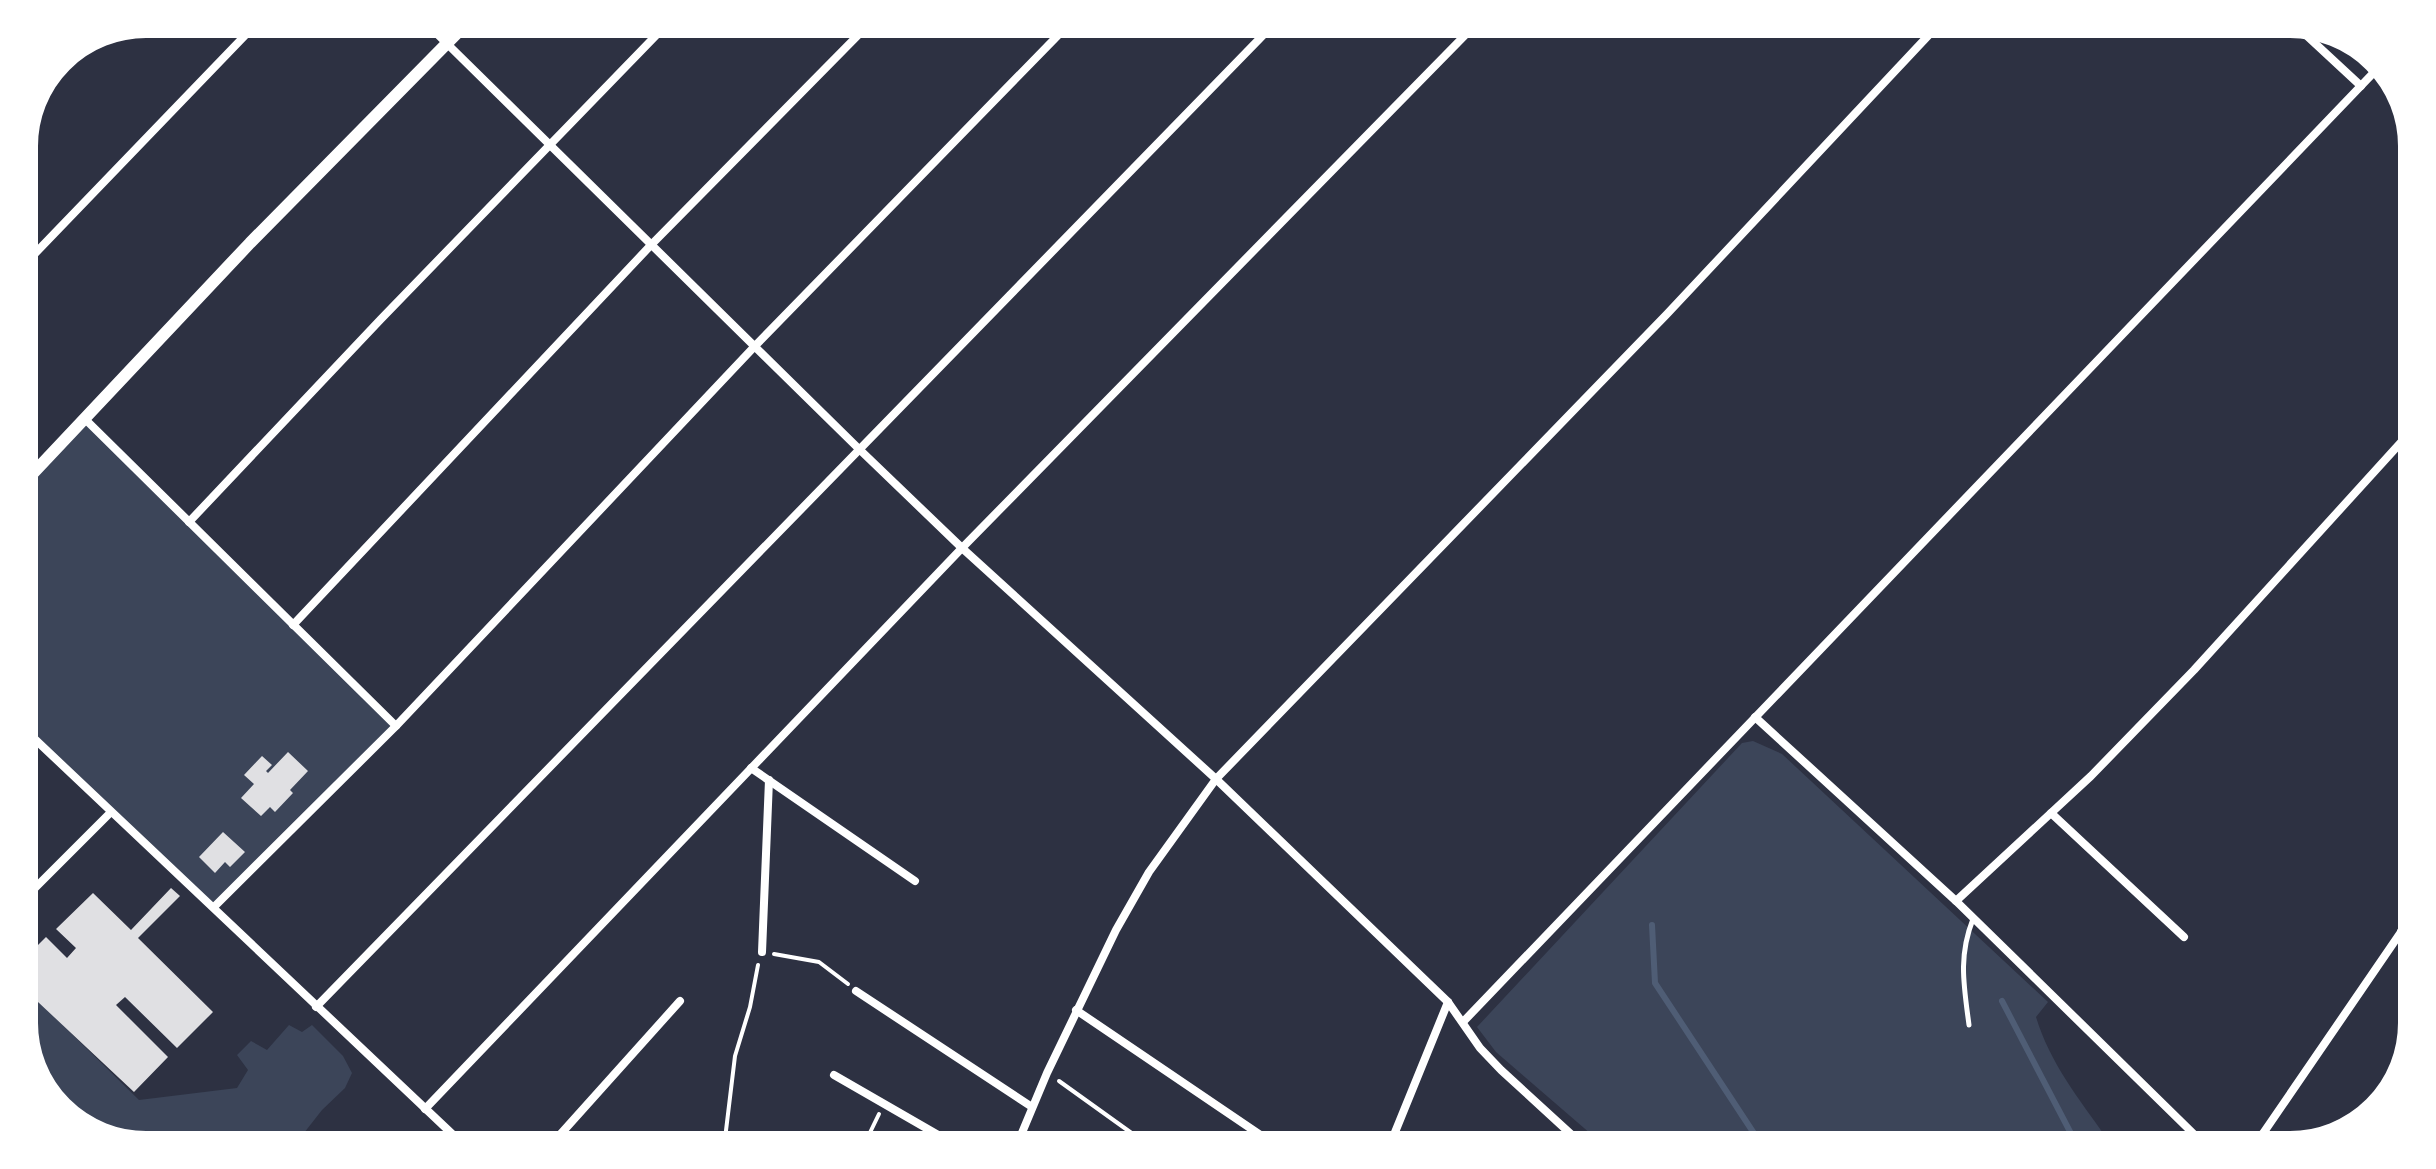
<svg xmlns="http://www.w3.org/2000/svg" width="2436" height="1169" viewBox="0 0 2436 1169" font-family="'Open Sans',sans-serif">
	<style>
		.green { fill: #3c4559 }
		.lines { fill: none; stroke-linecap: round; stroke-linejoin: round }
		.stream { stroke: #4f5d75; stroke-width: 6 }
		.building { fill: #e0e0e3 }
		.path { stroke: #fff; stroke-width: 4 }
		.service { stroke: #fff; stroke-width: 5 }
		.minor { stroke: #fff; stroke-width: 8 }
		.tertiary { stroke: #fff; stroke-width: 12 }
		.rim { fill: none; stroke: #fff; stroke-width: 4 }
	</style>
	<rect width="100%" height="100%" fill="#2d3142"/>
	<g class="green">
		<polygon points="86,420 396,726 214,907 22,726 22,485"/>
		<path d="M1753,741L1782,754L2048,1002L2036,1017C2050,1063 2079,1099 2106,1137L2108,1147H1606L1496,1052L1477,1027L1742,743Z"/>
		<polygon points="22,985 139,1100 237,1088 248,1070 237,1055 251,1041 267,1050 289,1025 302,1032 312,1025 343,1056 352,1073 345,1088 322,1110 293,1147 146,1147 91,1134 43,1092 22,1032"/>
	</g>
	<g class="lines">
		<g class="stream">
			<polyline points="1652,925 1655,983 1763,1147"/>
			<polyline points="2002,1001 2078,1147"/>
		</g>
	</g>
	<g class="building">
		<polygon points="288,752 308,771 290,790 293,793 275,812 270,807 261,816 241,798 254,784 244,775 262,756 272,765 266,771 268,773"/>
		<polygon points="223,832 245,852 230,867 225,862 215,873 199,857"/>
		<polygon points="171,888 180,896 138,938 213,1012 177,1048 125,997 116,1005 168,1057 134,1092 22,987 22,961 46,937 67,958 76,948 56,929 93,893 131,930"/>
	</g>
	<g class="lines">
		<g class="path">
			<polyline points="774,954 819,962 848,984"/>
			<polyline points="1059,1081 1151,1147"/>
			<polyline points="724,1147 735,1056 750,1007 758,965"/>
			<polyline points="863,1147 879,1114"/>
		</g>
		<path class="service" d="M1969,1025C1964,986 1958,957 1973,919"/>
		<g class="minor">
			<polyline points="425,22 858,448 962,548 1216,779 1448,1002 1480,1048 1501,1070 1585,1147"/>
			<polyline points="2292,22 2361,86"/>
			<polyline points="22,267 258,22"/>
			<polyline points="86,420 396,726"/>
			<polyline points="189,522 381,319 669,22"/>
			<polyline points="293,625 651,245 871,22"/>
			<polyline points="1755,717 1956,901 2207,1147"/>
			<polyline points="22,727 466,1147"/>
			<polyline points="751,768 915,881"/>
			<polyline points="2051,813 2184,937"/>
			<polyline points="22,901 111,812"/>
			<polyline points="1956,901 2091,776 2194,670 2414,428"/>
			<polyline points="214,907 396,726 754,347 1071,22"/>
			<polyline points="2401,932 2414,930"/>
			<polyline points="762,952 769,780"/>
			<polyline points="856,991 1032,1107"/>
			<polyline points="316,1007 1276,22"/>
			<polyline points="1076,1010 1278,1147"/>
			<polyline points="1463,1022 2380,66"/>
			<polyline points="834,1075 959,1147"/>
			<polyline points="425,1109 962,548 1478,22"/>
			<polyline points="549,1147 680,1001"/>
			<polyline points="1016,1147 1047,1073 1116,930 1149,872 1216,779 1667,314 1941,22"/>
			<polyline points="1389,1147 1448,1002"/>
			<polyline points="2252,1147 2264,1132 2401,932 2414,896"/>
		</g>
		<polyline class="tertiary" points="22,485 250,243 468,22"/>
	</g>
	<path d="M0 0H2436V1169H0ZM146 36H2290A110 110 0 0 1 2400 146V1023A110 110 0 0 1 2290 1133H146A110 110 0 0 1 36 1023V146A110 110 0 0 1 146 36Z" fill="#fff" fill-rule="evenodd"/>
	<path class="rim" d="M146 36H2290A110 110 0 0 1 2400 146V1023A110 110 0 0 1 2290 1133H146A110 110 0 0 1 36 1023V146A110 110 0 0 1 146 36Z"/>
</svg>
